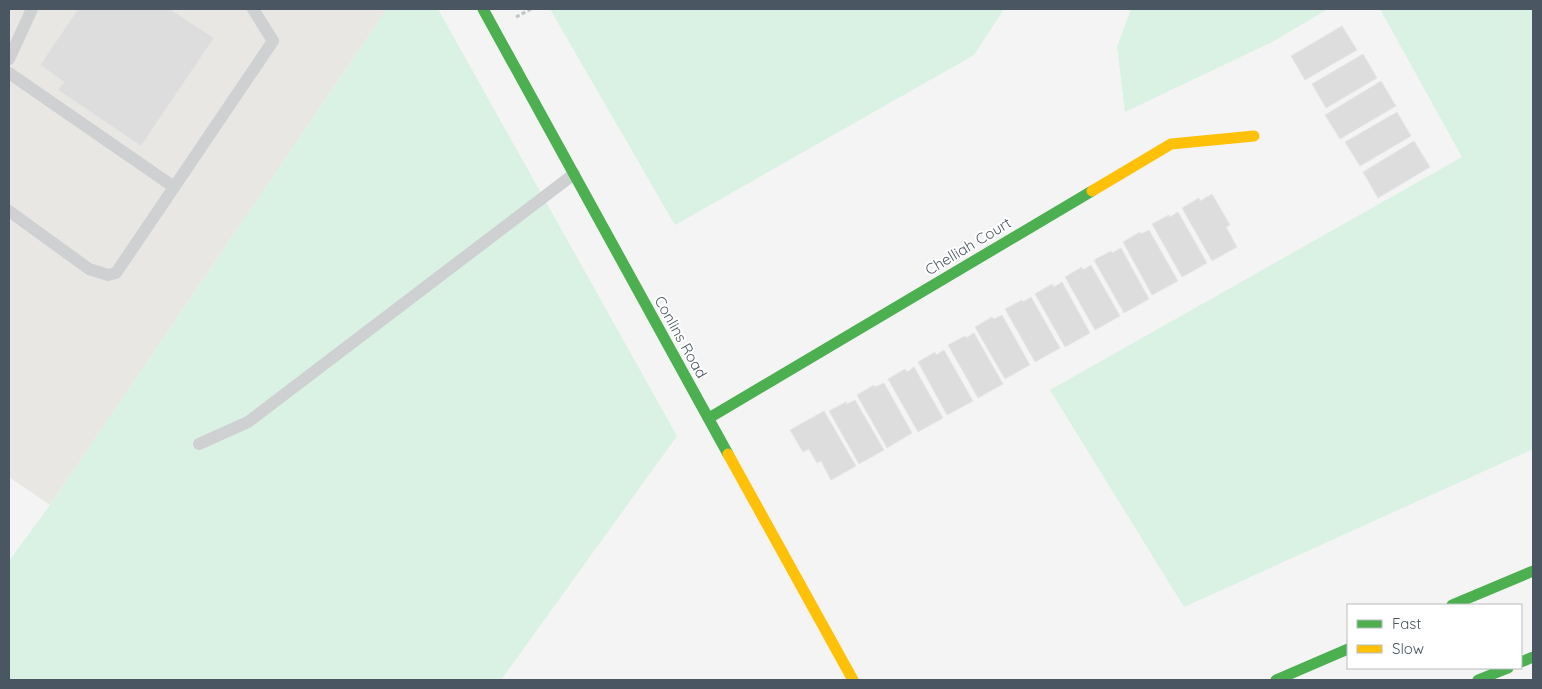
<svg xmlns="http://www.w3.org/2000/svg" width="1542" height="689" viewBox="0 0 1542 689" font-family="Quicksand,sans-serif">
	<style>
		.commercial { fill: #e8e7e3 }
		.green { fill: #d9f2e3 }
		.building { fill: #ddddde; stroke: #e5e6e7 }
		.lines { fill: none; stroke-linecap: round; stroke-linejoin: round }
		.path { stroke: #bcc7c4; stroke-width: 3; stroke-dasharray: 4 2.5; stroke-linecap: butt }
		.lane { stroke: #ced0d2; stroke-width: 12 }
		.fast { stroke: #4caf50; stroke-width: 11 }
		.slow { stroke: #ffc107; stroke-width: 11 }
		.labels { text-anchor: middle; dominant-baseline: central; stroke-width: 4; stroke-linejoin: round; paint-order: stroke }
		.street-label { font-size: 15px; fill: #4a5661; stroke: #fff }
	</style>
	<rect width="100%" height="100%" fill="#f4f4f4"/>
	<polygon class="commercial" points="9,9 387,9 50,505 9,477"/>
	<g class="green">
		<polygon points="387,9 438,9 677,436 501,680 9,680 9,561 50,505"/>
		<polygon points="550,9 1004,9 974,55 675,225"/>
		<polygon points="1131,9 1328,9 1274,41 1125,112 1117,47"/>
		<polygon points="1380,9 1533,9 1533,449 1184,607 1050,390 1462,157"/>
	</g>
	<g class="building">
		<polygon points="78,9 170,9 214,38 141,146 58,90 64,82 40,65"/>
		<polygon points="1342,26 1357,50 1305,80 1291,56"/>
		<polygon points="1363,54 1377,78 1326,108 1312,84"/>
		<polygon points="1381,81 1396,106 1340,139 1325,115"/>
		<polygon points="1397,112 1411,136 1360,166 1345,142"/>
		<polygon points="1414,141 1430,167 1378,198 1363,172"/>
		<polygon points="1212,194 1230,225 1226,227 1237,247 1212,261 1182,208 1199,198 1200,201"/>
		<polygon points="1178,212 1207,263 1182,277 1152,224 1169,215 1170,217"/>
		<polygon points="1149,230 1178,281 1152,295 1123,242 1140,232 1141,234"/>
		<polygon points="1121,248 1149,299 1124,313 1094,260 1111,251 1112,253"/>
		<polygon points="1091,265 1120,316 1095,330 1065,277 1082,267 1083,270"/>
		<polygon points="1062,282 1090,333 1065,347 1035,294 1052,284 1054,287"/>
		<polygon points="1031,297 1060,348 1035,362 1005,309 1022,300 1023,302"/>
		<polygon points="1002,315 1030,365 1005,379 975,327 992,317 994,319"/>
		<polygon points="974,333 1003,384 978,398 948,345 965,336 966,338"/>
		<polygon points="944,350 973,401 947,415 918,362 935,352 936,355"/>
		<polygon points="914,367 943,418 918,432 888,379 905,369 907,372"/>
		<polygon points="884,383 912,433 887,448 857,395 874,385 875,387"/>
		<polygon points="855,400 884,450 859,464 829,411 846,402 847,404"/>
		<polygon points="824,411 856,466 831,480 821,461 817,463 809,449 803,452 790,430"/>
	</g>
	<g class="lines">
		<polyline class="path" points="516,17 531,9"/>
		<g class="lane">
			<polyline points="9,59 32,9"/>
			<polyline points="9,73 174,187"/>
			<polyline points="9,211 89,269 108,275 116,273 273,41 253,9"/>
			<polyline points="199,444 248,422 574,174"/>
		</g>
		<g class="fast">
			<polyline points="483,9 728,454"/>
			<polyline points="709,418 1092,191"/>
			<polyline points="1452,605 1533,571"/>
			<polyline points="1521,662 1533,657"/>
			<polyline points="1276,680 1348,649"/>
			<polyline points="1478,680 1508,668"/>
		</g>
		<g class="slow">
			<polyline points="1092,191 1171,144 1254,136"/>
			<polyline points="728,454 853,680"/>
		</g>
	</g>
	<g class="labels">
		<g class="street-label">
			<text transform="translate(968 246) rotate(-31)">Chelliah Court</text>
			<text transform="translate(681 337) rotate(61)">Conlins Road</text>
		</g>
	</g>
	<rect width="1542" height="689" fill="none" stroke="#4a5661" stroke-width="20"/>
	<rect x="1347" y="604" width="175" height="65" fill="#ffffff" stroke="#b7bbc0"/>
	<rect x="1357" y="620" width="25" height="8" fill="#4caf50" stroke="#b7bbc0"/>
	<text x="1392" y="629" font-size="15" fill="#4a5661">Fast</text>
	<rect x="1357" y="645" width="25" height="8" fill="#ffc107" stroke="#b7bbc0"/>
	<text x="1392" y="654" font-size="15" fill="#4a5661">Slow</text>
</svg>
